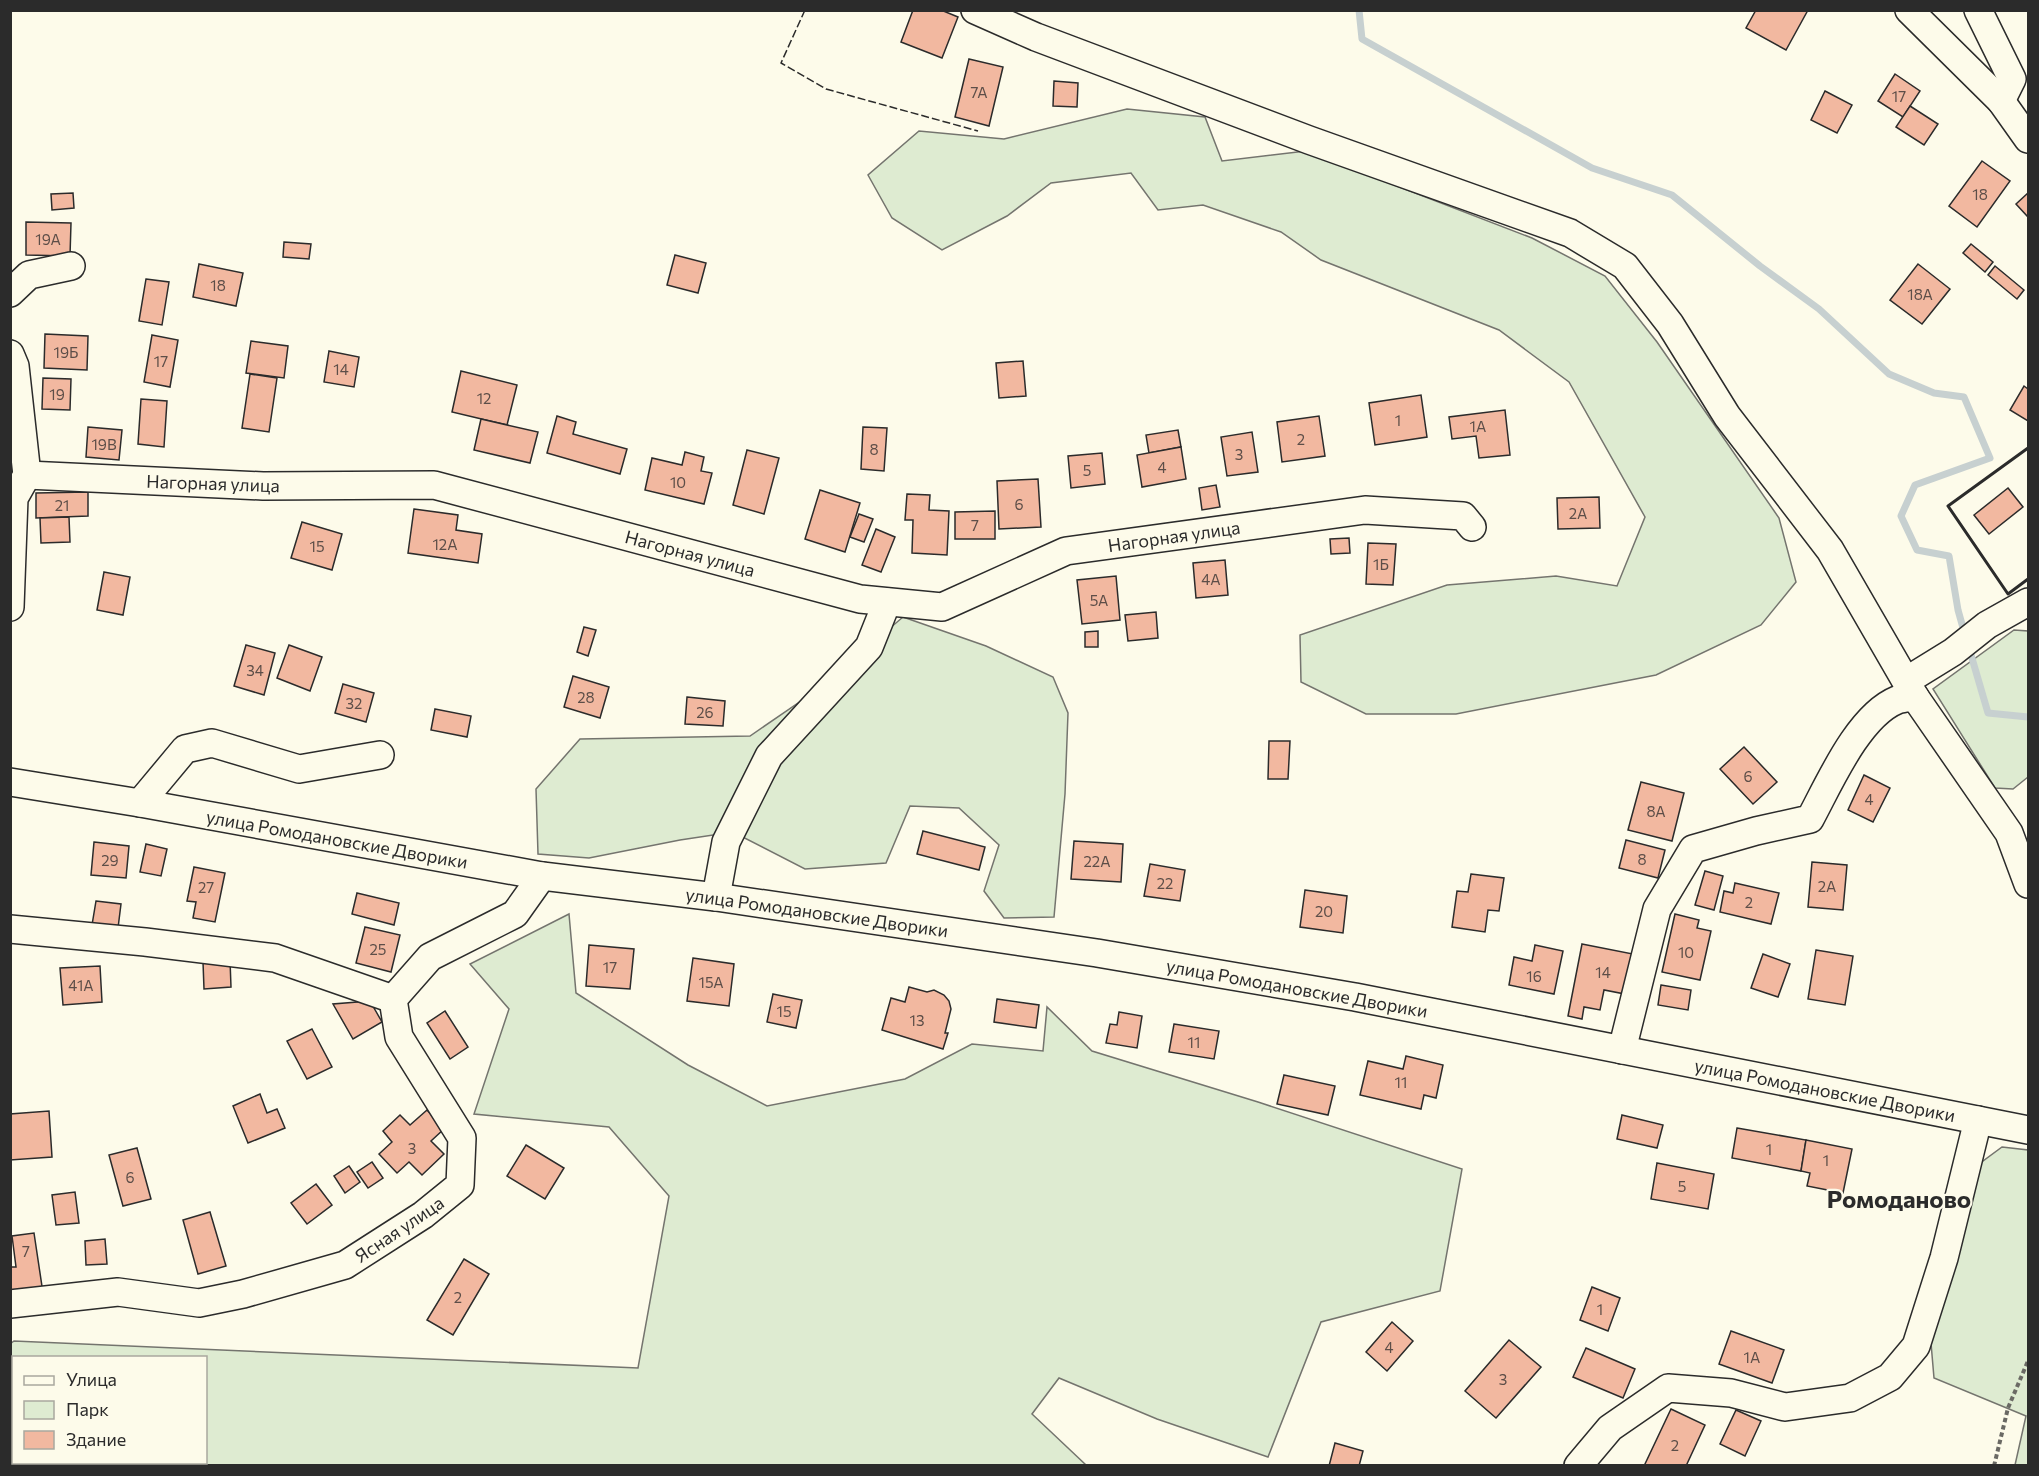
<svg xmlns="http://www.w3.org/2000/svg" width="2039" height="1476" viewBox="0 0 2039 1476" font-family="Commissioner,sans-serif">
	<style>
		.green { fill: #deebd1; stroke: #74746e; stroke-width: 1.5; fill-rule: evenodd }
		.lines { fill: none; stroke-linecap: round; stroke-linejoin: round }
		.stream { stroke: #c7d0d0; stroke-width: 7 }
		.building { fill: #f2b8a0; stroke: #2b2b2b; stroke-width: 1.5 }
		.minor-casing { stroke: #2b2b2b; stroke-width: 30 }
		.path { stroke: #6a6964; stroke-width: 4; stroke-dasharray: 4.5 3; stroke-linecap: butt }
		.minor { stroke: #fdfbea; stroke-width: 27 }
		.fence { stroke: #2b2b2b; stroke-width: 1.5; stroke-dasharray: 8 3; stroke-linecap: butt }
		.wall { stroke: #2b2b2b; stroke-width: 3 }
		.labels { text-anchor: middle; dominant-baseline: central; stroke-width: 4.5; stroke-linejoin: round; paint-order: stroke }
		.number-label { font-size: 15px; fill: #5d4e48 }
		.street-label { font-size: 18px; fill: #2b2b2b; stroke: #fdfbea }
		.district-label { font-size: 24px; font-weight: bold; fill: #2b2b2b; stroke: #fdfbea }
	</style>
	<rect width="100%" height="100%" fill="#fdfbea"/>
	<g class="green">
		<polygon points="1127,109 1205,117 1222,161 1306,151 1532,238 1605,276 1657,342 1779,518 1796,582 1761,625 1656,675 1456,714 1366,714 1301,682 1300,635 1447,585 1556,576 1617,586 1645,517 1569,382 1499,330 1321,260 1281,232 1203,205 1158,210 1131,173 1051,183 1007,216 942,250 892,218 868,175 919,131 1004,139"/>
		<polygon points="903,617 986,646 1053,677 1068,713 1065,794 1054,917 1004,918 984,891 999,845 959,808 910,806 886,863 805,869 733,832 680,840 589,858 538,854 536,789 580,739 750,736 817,690"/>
		<polygon points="2014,630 2028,631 2028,777 2013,789 1995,788 1933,689"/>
		<path d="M569,914L576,993L688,1065L767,1106L905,1079L972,1044L1043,1051L1047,1007L1092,1051L1258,1102L1462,1169L1440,1291L1321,1322L1268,1457L1157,1419L1059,1378L1032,1414L1086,1465H11L10,1344L14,1341L638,1368L669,1196L609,1127L474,1114L509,1009L470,964ZM14,1358H206V1462H14Z"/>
		<polygon points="2002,1147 2028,1150 2028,1465 2015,1465 2026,1416 1934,1378 1931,1343 1975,1167"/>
	</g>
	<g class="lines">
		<g class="stream">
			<polyline points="1359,10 1362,39 1592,168 1672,195 1760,266 1819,309 1889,374 1934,393 1964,397 1990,458 1915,485 1901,516 1917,550 1949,556 1958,610 1965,635"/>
			<polyline points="1969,648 1988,713 2028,717"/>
		</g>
	</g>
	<g class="building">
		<polygon points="913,10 941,10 958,17 942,58 901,42"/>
		<polygon points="1756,10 1808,10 1786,50 1746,28"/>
		<polygon points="969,59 1003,67 989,126 955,117"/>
		<polygon points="1895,74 1920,91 1903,117 1878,101"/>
		<polygon points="1054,81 1078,83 1077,107 1053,106"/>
		<polygon points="1825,91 1852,105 1837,133 1811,120"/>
		<polygon points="1910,106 1938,124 1924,145 1896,127"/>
		<polygon points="1982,161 2010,181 1977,227 1949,206"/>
		<polygon points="73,193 74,208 52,210 51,194"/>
		<polygon points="2028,193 2028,217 2016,204"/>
		<polygon points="26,222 71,223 70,256 26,255"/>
		<polygon points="284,242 311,244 309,259 283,257"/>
		<polygon points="1971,244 1993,262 1985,272 1963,253"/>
		<polygon points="675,255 706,263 698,293 667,285"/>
		<polygon points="199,264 243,273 236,306 193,297"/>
		<polygon points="1918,264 1950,289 1922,324 1890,300"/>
		<polygon points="1995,266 2024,290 2017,299 1988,275"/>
		<polygon points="146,279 169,282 162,325 139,321"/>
		<polygon points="45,334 88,336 87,370 44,368"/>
		<polygon points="152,335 178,340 170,387 144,382"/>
		<polygon points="251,341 288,346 284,378 246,373"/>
		<polygon points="329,351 359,357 354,387 324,382"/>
		<polygon points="1023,361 1026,396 999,398 996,363"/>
		<polygon points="461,371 517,385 507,425 452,412"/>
		<polygon points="250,374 277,378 269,432 242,428"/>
		<polygon points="43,378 71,379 70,410 42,409"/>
		<polygon points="2024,386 2028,389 2028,421 2010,410"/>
		<polygon points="1421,395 1427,437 1375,445 1369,403"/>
		<polygon points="141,399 167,401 164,447 138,444"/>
		<polygon points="1505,410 1510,455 1479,458 1476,436 1452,439 1449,417"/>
		<polygon points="557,416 576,422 573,434 627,449 620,474 547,453"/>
		<polygon points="1319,416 1325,456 1282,462 1277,422"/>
		<polygon points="481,419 538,432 530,463 474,450"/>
		<polygon points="88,427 122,430 119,460 86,457"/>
		<polygon points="863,427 887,428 884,471 861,469"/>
		<polygon points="1178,430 1181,447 1149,453 1146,435"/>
		<polygon points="1252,432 1258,472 1227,476 1221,437"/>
		<polygon points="1181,447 1186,479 1142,487 1137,455"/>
		<polygon points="747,450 779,458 764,514 733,505"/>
		<polygon points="685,452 704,457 701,471 712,473 704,504 645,490 652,458 682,465"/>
		<polygon points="1102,453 1105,484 1071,488 1068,456"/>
		<polygon points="1038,479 1041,527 999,529 997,481"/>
		<polygon points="1216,485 1220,507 1202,510 1199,488"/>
		<polygon points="2008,488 2023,507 1989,534 1974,515"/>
		<polygon points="820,490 860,503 845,552 805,539"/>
		<polygon points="88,492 88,516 36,518 36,493"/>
		<polygon points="907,494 930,495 929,510 949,511 947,555 912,553 913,520 905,520"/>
		<polygon points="1599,497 1600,528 1558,529 1557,498"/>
		<polygon points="414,509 458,515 456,530 482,534 478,563 408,553"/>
		<polygon points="995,511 995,539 955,539 955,512"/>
		<polygon points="859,514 873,519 864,542 850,537"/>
		<polygon points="69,517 70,542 41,543 40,518"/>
		<polygon points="302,522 342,534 332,570 291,558"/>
		<polygon points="876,529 895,537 881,572 862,565"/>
		<polygon points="1349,538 1350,553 1331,554 1330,539"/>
		<polygon points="1368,543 1396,544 1393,585 1366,584"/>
		<polygon points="1225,560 1228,595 1196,598 1193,563"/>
		<polygon points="104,572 130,577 123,615 97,610"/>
		<polygon points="1116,576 1120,620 1082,624 1077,580"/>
		<polygon points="1156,612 1158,638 1128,641 1125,615"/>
		<polygon points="584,627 596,630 588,656 577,652"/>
		<polygon points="1098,631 1098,647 1085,647 1085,632"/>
		<polygon points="246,645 275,653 264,695 234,686"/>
		<polygon points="289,645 322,657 310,691 277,678"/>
		<polygon points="573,676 609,687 600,718 564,707"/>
		<polygon points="343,684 374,693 366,722 335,713"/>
		<polygon points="687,697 725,701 723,726 685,724"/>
		<polygon points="435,709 471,716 467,737 431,730"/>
		<polygon points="1269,741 1290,741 1288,779 1268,779"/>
		<polygon points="1744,747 1777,782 1753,804 1720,769"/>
		<polygon points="1864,775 1890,788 1873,822 1848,810"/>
		<polygon points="1641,782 1684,793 1672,841 1628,830"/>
		<polygon points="923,831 985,847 979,870 917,854"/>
		<polygon points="1626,840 1665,850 1658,878 1619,868"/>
		<polygon points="1074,841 1123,844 1121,882 1071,879"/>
		<polygon points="94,842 129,846 126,878 91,875"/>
		<polygon points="146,844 167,849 161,876 140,872"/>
		<polygon points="1812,862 1847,865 1843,910 1808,907"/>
		<polygon points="1150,864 1185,870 1180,901 1144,896"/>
		<polygon points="194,867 225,873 215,922 193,918 196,902 187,901"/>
		<polygon points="1705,871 1723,876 1714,910 1695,905"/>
		<polygon points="1471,874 1504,878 1499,911 1488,910 1485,932 1452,927 1457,891 1468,892"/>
		<polygon points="1735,883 1779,893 1771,924 1720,912 1724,891 1733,893"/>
		<polygon points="1305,890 1347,896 1343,933 1300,927"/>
		<polygon points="357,893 399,903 394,925 352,914"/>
		<polygon points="96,901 121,904 118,928 92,925"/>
		<polygon points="1675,914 1699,920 1697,928 1711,931 1700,980 1662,972"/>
		<polygon points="365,927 400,935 391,972 356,963"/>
		<polygon points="1582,944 1633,954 1625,994 1604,990 1600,1010 1584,1007 1582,1019 1568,1016"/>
		<polygon points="589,945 634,949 630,989 586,986"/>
		<polygon points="1535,945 1563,951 1554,994 1509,985 1514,957 1532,961"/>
		<polygon points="1816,950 1853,956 1845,1005 1808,999"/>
		<polygon points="1763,954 1790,964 1778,997 1751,988"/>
		<polygon points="693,958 734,964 729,1006 687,1001"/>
		<polygon points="230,960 231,987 204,989 203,962"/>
		<polygon points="100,966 102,1002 63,1005 60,968"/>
		<polygon points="1661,985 1691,990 1688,1010 1658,1005"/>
		<polygon points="909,987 927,992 934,990 944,995 949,1001 951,1009 945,1033 948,1033 943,1049 882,1030 891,998 905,1002"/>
		<polygon points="773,994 802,1000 796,1028 767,1022"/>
		<polygon points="997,999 1039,1005 1036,1028 994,1022"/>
		<polygon points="370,1001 382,1022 353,1039 333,1004"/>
		<polygon points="445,1011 468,1047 450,1059 427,1023"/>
		<polygon points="1119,1012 1142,1016 1137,1048 1106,1043 1110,1024 1117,1025"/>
		<polygon points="1174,1024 1219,1031 1214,1059 1169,1052"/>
		<polygon points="312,1029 332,1067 307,1079 287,1041"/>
		<polygon points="1406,1056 1443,1065 1436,1098 1424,1095 1421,1109 1360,1095 1368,1061 1403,1069"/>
		<polygon points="1284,1075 1335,1086 1328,1115 1277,1104"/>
		<polygon points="260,1094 267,1113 277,1109 285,1128 248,1143 233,1106"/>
		<polygon points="427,1110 444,1129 431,1141 444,1154 422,1175 409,1162 397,1173 379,1154 392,1142 383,1131 400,1115 410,1125"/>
		<polygon points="49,1111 52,1157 10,1160 10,1114"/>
		<polygon points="1622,1115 1663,1125 1657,1148 1617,1139"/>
		<polygon points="1737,1128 1806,1140 1801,1171 1732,1158"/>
		<polygon points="1806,1140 1852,1149 1843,1193 1807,1186 1810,1173 1801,1171"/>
		<polygon points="526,1145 564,1168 545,1199 507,1176"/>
		<polygon points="137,1148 151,1199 123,1206 109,1155"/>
		<polygon points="372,1162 383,1178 368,1188 357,1172"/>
		<polygon points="1657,1163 1714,1174 1708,1209 1651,1199"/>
		<polygon points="349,1166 360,1182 345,1193 334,1176"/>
		<polygon points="316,1184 332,1205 307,1224 291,1203"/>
		<polygon points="75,1192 79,1223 56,1225 52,1195"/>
		<polygon points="210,1212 226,1266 198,1274 183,1220"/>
		<polygon points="34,1233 43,1293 10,1298 10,1267 16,1267 12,1236"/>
		<polygon points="105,1239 107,1264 86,1265 85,1241"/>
		<polygon points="464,1259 489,1274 453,1335 427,1320"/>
		<polygon points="1592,1287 1620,1298 1608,1331 1580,1320"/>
		<polygon points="1392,1322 1413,1341 1387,1371 1366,1352"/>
		<polygon points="1731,1331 1784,1350 1772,1383 1719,1364"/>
		<polygon points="1509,1340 1541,1367 1496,1418 1465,1391"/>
		<polygon points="1586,1348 1635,1369 1623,1398 1573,1377"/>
		<polygon points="1671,1409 1705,1425 1686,1466 1648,1466 1645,1464"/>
		<polygon points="1736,1410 1761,1421 1745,1456 1720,1444"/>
		<polygon points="1335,1443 1363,1451 1359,1466 1329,1466"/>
	</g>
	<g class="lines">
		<defs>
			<g id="minor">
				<polyline points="975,10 1036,37 1309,140 1570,233 1625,266 1670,324 1727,416 1830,550 1915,697 2009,833 2028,884"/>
				<polyline points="1909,10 2001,101 2028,139"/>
				<polyline points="1978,10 2012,79 2001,101"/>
				<polyline points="10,293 29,275 71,266"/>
				<polyline points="10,354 15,366 27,475"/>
				<polyline points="27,475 263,486 434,485 860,599 942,607 1066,551 1365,510 1463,516 1472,527"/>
				<polyline points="10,607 14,498 27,475"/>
				<polyline points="1906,681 1953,652 1987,625 2028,602"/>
				<polyline points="10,782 140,803 542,876 716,897 1097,953 1355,997 2028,1130"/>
				<polyline points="140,803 185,749 212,743 299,769 380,755"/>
				<polyline points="716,897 726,842 769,756 869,647 887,602"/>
				<polyline points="10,929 145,942 275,958 393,999"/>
				<path d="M1622,1050L1657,909L1693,849L1756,831L1810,819C1829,784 1858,716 1897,700C1902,698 1909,698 1915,697"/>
				<polyline points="10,1304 118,1292 199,1303 243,1294 345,1265 423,1215 460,1185 462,1138 399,1037 393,999 430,957 515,914 542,876"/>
				<polyline points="1578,1466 1610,1428 1668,1388 1731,1393 1785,1407 1850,1398 1890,1377 1916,1346 1944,1258 1978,1120"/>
			</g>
		</defs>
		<use href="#minor" class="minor-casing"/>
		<polyline class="path" points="1994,1466 2008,1408 2028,1361"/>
		<use href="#minor" class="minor"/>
		<polyline class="fence" points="805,10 781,63 826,89 978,131"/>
		<polyline class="wall" points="2028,448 1948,506 2008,594 2028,579"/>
	</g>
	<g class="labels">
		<g class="number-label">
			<text x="979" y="92">7А</text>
			<text x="1899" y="96">17</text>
			<text x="1980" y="194">18</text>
			<text x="48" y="239">19А</text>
			<text x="218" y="285">18</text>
			<text x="1920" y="294">18А</text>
			<text x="66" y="352">19Б</text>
			<text x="161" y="361">17</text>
			<text x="341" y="369">14</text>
			<text x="57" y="394">19</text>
			<text x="484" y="398">12</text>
			<text x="1398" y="420">1</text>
			<text x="1478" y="426">1А</text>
			<text x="1301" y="439">2</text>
			<text x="104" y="444">19В</text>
			<text x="874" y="449">8</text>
			<text x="1239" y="454">3</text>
			<text x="1162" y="467">4</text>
			<text x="1087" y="470">5</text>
			<text x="678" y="482">10</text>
			<text x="1019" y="504">6</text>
			<text x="62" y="505">21</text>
			<text x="1578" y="513">2А</text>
			<text x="975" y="525">7</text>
			<text x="445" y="544">12А</text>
			<text x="317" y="546">15</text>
			<text x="1381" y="564">1Б</text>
			<text x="1211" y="579">4А</text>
			<text x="1099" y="600">5А</text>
			<text x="255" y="670">34</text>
			<text x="586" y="697">28</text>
			<text x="354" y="703">32</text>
			<text x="705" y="712">26</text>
			<text x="1748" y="776">6</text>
			<text x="1869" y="799">4</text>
			<text x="1656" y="811">8А</text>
			<text x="1642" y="859">8</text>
			<text x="110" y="860">29</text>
			<text x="1097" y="861">22А</text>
			<text x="1165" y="883">22</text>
			<text x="1827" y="886">2А</text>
			<text x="206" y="887">27</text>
			<text x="1749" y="902">2</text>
			<text x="1324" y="911">20</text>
			<text x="378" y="949">25</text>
			<text x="1686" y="952">10</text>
			<text x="610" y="967">17</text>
			<text x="1603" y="972">14</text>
			<text x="1534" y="976">16</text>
			<text x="711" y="982">15А</text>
			<text x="81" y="985">41А</text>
			<text x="784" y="1011">15</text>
			<text x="917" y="1020">13</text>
			<text x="1194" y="1042">11</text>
			<text x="1401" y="1082">11</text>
			<text x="412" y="1148">3</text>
			<text x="1769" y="1149">1</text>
			<text x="1826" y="1160">1</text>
			<text x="130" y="1177">6</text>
			<text x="1682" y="1186">5</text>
			<text x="26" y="1251">7</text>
			<text x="458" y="1297">2</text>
			<text x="1600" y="1309">1</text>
			<text x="1389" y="1347">4</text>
			<text x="1752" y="1357">1А</text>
			<text x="1503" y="1379">3</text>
			<text x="1675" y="1445">2</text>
		</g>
		<g class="street-label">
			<text transform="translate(213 483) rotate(2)">Нагорная улица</text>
			<text transform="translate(1174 536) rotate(-8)">Нагорная улица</text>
			<text transform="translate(690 553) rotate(15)">Нагорная улица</text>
			<text transform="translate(337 839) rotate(10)">улица Ромодановские Дворики</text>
			<text transform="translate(817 912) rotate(8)">улица Ромодановские Дворики</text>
			<text transform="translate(1297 988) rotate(10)">улица Ромодановские Дворики</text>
			<text transform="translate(1825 1090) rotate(11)">улица Ромодановские Дворики</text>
			<text transform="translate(399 1229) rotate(-34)">Ясная улица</text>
		</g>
		<g class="district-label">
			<text x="1899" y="1198">Ромоданово</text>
		</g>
	</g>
	<rect width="2039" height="1476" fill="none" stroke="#2b2b2b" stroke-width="24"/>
	<rect x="12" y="1356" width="195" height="108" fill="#fdfbea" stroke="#a9a89e" stroke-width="1.5"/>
	<rect x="24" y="1376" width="30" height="9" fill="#fdfbea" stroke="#a9a89e" stroke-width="1.5"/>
	<text x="66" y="1386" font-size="18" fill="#2b2b2b">Улица</text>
	<rect x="24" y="1401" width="30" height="18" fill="#deebd1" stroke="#a9a89e" stroke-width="1.5"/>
	<text x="66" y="1416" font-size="18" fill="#2b2b2b">Парк</text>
	<rect x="24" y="1431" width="30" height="18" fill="#f2b8a0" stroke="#a9a89e" stroke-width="1.5"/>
	<text x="66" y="1446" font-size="18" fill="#2b2b2b">Здание</text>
</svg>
